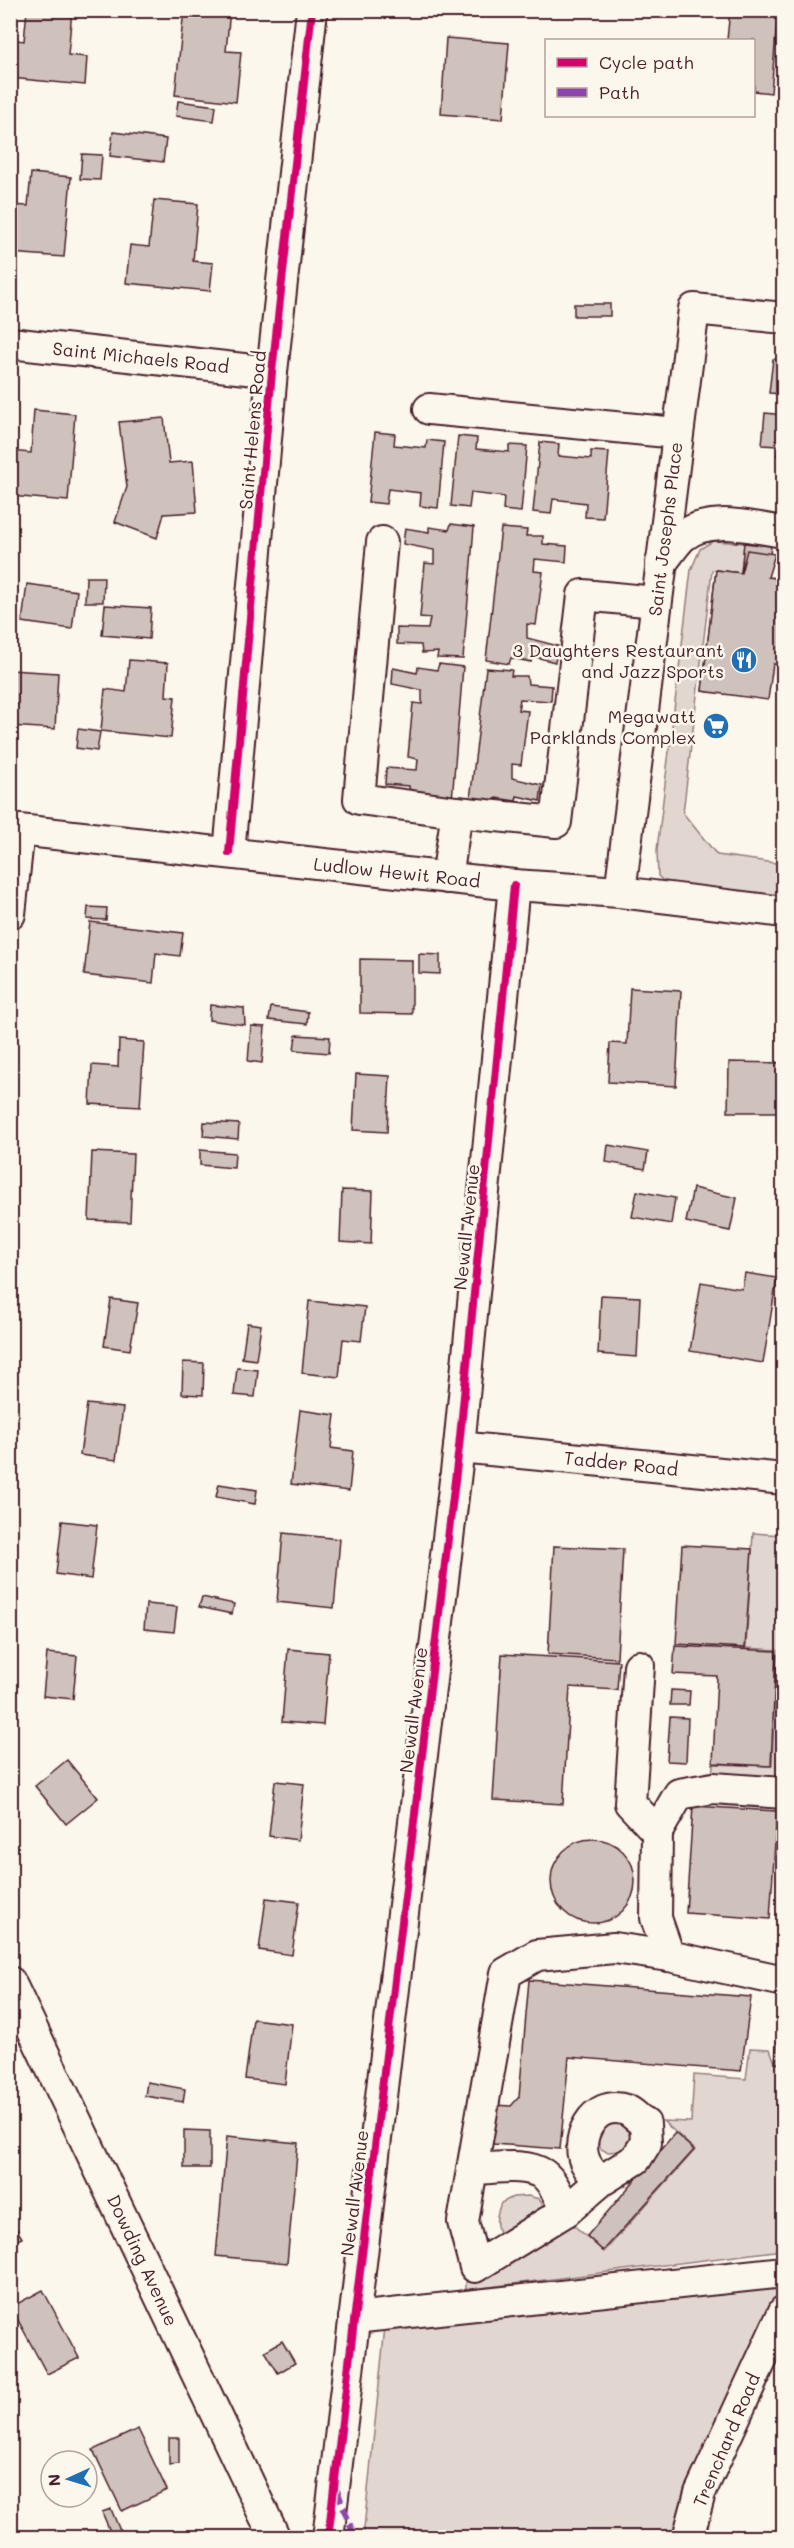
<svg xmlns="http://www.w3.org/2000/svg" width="794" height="2548" viewBox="0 0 794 2548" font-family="Mali,sans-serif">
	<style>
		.green { fill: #e2d7d0; stroke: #967b7e; stroke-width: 1.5 }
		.building { fill: #cfc2bc; stroke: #4a1f2b; stroke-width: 1.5 }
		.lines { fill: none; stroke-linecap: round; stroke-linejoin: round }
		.minor-casing { stroke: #4a1f2b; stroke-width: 34 }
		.minor { stroke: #fbf7ec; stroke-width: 30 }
		.quiet { stroke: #8e44ad; stroke-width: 6; stroke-dasharray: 12 6; stroke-linecap: butt }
		.cycleway-casing { stroke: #fbf7ec; stroke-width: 11 }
		.cycleway { stroke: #d6006c; stroke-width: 8 }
		.labels { text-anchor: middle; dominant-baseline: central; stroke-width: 5; stroke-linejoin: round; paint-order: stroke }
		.street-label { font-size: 18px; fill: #4a1f2b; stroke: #fbf7ec }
		.poi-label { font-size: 18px; fill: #4a1f2b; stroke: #fbf7ec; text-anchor: end }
	</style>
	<rect width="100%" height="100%" fill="#fbf7ec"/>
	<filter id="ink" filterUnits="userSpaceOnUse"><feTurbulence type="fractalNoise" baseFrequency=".0167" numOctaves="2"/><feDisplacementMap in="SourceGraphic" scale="12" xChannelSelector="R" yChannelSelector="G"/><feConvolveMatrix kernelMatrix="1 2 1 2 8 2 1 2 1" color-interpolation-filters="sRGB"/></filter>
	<g filter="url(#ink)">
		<g class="green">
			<polygon points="713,541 744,543 741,573 712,570 683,813 717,855 783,864 783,899 669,886 658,876 657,850 691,570 700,549"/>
			<polygon points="753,1533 783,1535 783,1783 712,1779 713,1764 772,1766 777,1650 746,1648"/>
			<polygon points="750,2048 770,2049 775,2063 783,2064 784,2237 775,2251 466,2290 466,2279 571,2223 604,2252 695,2150 663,2121 691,2122 694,2075 746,2079"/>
			<polygon points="608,2120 628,2127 630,2137 622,2151 607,2152 601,2149 596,2138"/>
			<path d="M528,2196L539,2199L546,2210L502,2238C494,2225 496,2216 501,2203L513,2197Z"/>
			<polygon points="783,2281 783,2302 683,2537 363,2538 385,2327"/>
		</g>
		<g class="building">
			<polygon points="27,10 72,10 68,55 87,57 85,85 10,78 10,39 24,41"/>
			<polygon points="184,10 230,10 226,51 241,52 236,102 175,95"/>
			<polygon points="730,10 778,10 771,93 754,91 754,40 727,40"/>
			<polygon points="446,38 509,43 503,119 441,114"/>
			<polygon points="178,101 216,106 214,121 176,116"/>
			<polygon points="113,132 166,139 163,162 110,156"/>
			<polygon points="82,154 102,155 100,180 80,179"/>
			<polygon points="31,173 71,177 64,257 10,253 10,205 28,206"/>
			<polygon points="154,200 198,204 193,261 213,263 210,291 126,283 130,245 149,247"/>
			<rect x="574" y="304" width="36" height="12"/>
			<polygon points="773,359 784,360 784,394 769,393"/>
			<polygon points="34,410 75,414 68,501 10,496 10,451 31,453"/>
			<polygon points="765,413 784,415 784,457 777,456 778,446 762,445"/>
			<polygon points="164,418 169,463 193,461 197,512 164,514 157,538 115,522 127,487 119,422"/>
			<polygon points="375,432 395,434 394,445 426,448 427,440 444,442 438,508 420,506 421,493 388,489 386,504 368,502"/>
			<polygon points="458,436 477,438 476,449 509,452 509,445 527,446 521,512 503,510 504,497 471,493 469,508 451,506"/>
			<polygon points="540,442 559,444 558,456 591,459 591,451 609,452 603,518 585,517 586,503 553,499 551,514 533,512"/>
			<polygon points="451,524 474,527 463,659 437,658 438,652 422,653 421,645 397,644 397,628 428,629 430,618 420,617 425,563 434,564 434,550 403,544 405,528 429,532 429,527 449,530"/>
			<polygon points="501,528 527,530 526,536 543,536 543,544 567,546 566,562 535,559 534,571 543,572 536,625 527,624 527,638 558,646 555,662 532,656 531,662 511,658 509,664 486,660"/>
			<polygon points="744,543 771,546 767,585 784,587 784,651 759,648 754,697 702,691 716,570 741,573"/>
			<polygon points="747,550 775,554 768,577 784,579 784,665 773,664 768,700 702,691 716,570 741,573"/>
			<polygon points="86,577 104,577 103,602 85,602"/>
			<polygon points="27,584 77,591 72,629 22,622"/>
			<polygon points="105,605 151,608 149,639 102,635"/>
			<polygon points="129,660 168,663 166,696 175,697 171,738 101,731 105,689 126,692"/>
			<polygon points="439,664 463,667 452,800 426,798 427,792 410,793 409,786 385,784 386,768 417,770 418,759 408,757 413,703 422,704 422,690 392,684 393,668 417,673 418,667 437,670"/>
			<polygon points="486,668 512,670 511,676 527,676 528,684 552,686 551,701 520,699 518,710 528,711 521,765 512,764 512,778 542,785 540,801 517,796 516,801 496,798 494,803 470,800"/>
			<polygon points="10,670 58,673 55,729 10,726"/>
			<polygon points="78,729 100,732 97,751 76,748"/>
			<polygon points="88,907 107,908 106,920 87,919"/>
			<polygon points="90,922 183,933 180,956 156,953 153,983 84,975"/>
			<polygon points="419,954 440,955 440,974 419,973"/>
			<polygon points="360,959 412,960 412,1014 360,1013"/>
			<polygon points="630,988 681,991 676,1086 608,1082 610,1043 627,1044"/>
			<polygon points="210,1005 244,1008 245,1025 209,1020"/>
			<polygon points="271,1007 308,1012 307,1024 269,1020"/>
			<polygon points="251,1026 265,1027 262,1063 248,1061"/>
			<polygon points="296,1035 330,1037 329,1053 294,1050"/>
			<polygon points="119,1040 144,1042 140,1107 90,1104 92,1065 118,1067"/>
			<polygon points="729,1062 784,1063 784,1112 728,1112"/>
			<polygon points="356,1074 390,1076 387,1132 353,1130"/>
			<polygon points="204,1122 239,1124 238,1139 203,1136"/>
			<polygon points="608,1145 648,1152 645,1169 606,1162"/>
			<polygon points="200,1150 235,1153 234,1168 200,1165"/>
			<polygon points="92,1152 133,1154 130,1222 89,1220"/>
			<polygon points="693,1188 737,1198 730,1231 686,1222"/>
			<polygon points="342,1190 373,1191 371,1244 340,1242"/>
			<polygon points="637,1191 675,1198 671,1224 632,1217"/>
			<polygon points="745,1273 777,1278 763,1363 690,1351 701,1282 742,1289"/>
			<polygon points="601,1295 640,1297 637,1357 598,1354"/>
			<polygon points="111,1299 138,1303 130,1350 104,1346"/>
			<polygon points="309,1301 365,1307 361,1341 343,1339 339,1377 302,1373"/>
			<polygon points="247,1323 261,1325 256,1360 242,1358"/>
			<polygon points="183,1362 204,1363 203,1395 182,1394"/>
			<polygon points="237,1368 258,1370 255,1397 234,1395"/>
			<polygon points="87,1404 123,1408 116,1460 80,1455"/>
			<polygon points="300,1410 335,1415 331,1448 353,1451 349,1491 291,1484"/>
			<polygon points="219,1484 257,1490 255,1504 216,1497"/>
			<polygon points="62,1521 97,1525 91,1579 56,1574"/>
			<polygon points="283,1533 340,1539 334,1608 277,1602"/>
			<polygon points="682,1545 752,1549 745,1648 676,1644"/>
			<polygon points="554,1546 623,1549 617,1658 548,1654"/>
			<polygon points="202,1597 234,1604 232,1614 199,1607"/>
			<polygon points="146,1604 177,1607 174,1632 144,1629"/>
			<polygon points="675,1646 776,1651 771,1766 713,1763 717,1676 673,1674"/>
			<polygon points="288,1649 329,1653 323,1725 282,1722"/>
			<polygon points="47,1653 77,1656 73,1699 43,1696"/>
			<polygon points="502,1654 619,1661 617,1690 570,1687 563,1804 493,1800"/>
			<polygon points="671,1690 690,1691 689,1705 670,1705"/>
			<polygon points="670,1717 688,1718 686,1762 667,1761"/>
			<polygon points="67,1760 98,1798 66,1824 35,1786"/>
			<polygon points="275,1781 304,1784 298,1840 269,1836"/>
			<polygon points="693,1806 777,1811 770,1919 686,1913"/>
			<circle cx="593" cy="1881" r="42"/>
			<rect x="780" y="1890" width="4" height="35"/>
			<polygon points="266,1898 299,1902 292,1955 259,1950"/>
			<polygon points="529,1980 751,1997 741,2071 569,2057 560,2149 493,2144 494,2105 511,2106 519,2097"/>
			<polygon points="253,2019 292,2024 285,2084 245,2079"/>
			<polygon points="777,2042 784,2043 784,2064 775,2063"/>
			<polygon points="147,2082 185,2089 183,2102 145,2096"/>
			<polygon points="184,2130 210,2131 210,2168 184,2168"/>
			<polygon points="675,2133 694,2150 603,2251 587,2236"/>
			<polygon points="227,2136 298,2143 287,2263 216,2256"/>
			<polygon points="10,2218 22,2238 10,2243"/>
			<polygon points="43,2290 79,2358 47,2374 11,2307"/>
			<polygon points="282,2341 295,2363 278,2373 265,2351"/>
			<polygon points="138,2429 167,2490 122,2511 93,2450"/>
			<polygon points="169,2438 179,2438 179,2464 169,2465"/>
			<polygon points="111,2509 121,2533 112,2536 102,2512"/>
		</g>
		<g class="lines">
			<defs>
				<g id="minor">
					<polyline points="10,343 272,372"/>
					<polyline points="429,409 677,433"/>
					<polyline points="382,542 359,799 457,812"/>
					<path d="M661,563C668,555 674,545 682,537C708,514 753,528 784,532"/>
					<polyline points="10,829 514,885 620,892 784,912"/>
					<polyline points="229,853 272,372 312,10"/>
					<polyline points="447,878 457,812 556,822 583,595 656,602"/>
					<polyline points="620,892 694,309 784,318"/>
					<polyline points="10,914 19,830"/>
					<polyline points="459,1447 784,1479"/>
					<polyline points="639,1666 630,1803 657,1832 656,1918 669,1956"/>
					<polyline points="657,1832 679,1794 713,1788 784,1793"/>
					<polyline points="10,1982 275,2538"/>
					<path d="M472,2169C494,2169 524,2162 543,2174C554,2182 560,2199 566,2211"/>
					<path d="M601,2181C597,2177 591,2172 588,2167C571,2142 593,2098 626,2110C632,2112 639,2120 645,2124L646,2143L636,2159L601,2181L566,2211L475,2267L463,2222L506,1973L537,1955L614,1948L669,1956L784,1981"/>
					<polyline points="354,2318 784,2272"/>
					<polyline points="328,2538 459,1447 514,885"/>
					<polyline points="688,2538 700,2493 784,2311"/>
				</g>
			</defs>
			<use href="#minor" class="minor-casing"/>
			<use href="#minor" class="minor"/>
			<polyline class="quiet" points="337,2490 355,2538"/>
			<defs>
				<g id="cycleway">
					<polyline points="229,853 272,372 312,10"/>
					<polyline points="328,2538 459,1447 514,885"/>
				</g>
			</defs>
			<use href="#cycleway" class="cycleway-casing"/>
			<use href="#cycleway" class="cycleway"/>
		</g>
	</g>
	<defs>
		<symbol id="restaurant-disc" viewBox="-11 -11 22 22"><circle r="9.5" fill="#1f6fb2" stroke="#fbf7ec"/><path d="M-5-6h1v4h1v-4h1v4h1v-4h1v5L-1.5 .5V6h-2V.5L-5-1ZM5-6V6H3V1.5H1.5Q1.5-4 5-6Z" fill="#fff"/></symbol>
		<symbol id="supermarket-disc" viewBox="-11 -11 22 22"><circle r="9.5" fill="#1f6fb2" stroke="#fbf7ec"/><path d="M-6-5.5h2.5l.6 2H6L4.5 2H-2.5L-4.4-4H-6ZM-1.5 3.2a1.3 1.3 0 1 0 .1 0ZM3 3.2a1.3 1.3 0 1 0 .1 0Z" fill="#fff"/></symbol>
	</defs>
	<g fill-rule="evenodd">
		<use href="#restaurant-disc" x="729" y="645" width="30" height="30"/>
		<use href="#supermarket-disc" x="701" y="711" width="30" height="30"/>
	</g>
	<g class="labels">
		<g class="street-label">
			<text transform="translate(141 357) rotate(6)">Saint Michaels Road</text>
			<text transform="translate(252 430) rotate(-85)">Saint Helens Road</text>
			<text transform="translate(665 529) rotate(-83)">Saint Josephs Place</text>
			<text transform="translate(397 872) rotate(6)">Ludlow Hewit Road</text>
			<text transform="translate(466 1227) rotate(-84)">Newall Avenue</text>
			<text transform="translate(621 1463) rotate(6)">Tadder Road</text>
			<text transform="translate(413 1710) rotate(-83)">Newall Avenue</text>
			<text transform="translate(354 2193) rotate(-83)">Newall Avenue</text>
			<text transform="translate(143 2260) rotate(65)">Dowding Avenue</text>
			<text transform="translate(726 2440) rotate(-67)">Trenchard Road</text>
		</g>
		<g class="poi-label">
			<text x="724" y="650">3 Daughters Restaurant<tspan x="724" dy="21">and Jazz Sports</tspan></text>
			<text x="696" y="716">Megawatt<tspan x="696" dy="21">Parklands Complex</tspan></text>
		</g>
	</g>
	<rect width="794" height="2548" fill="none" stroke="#fbf7ec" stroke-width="36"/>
	<rect x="18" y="18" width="758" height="2512" fill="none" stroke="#4a1f2b" stroke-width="2" filter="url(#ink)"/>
	<rect x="545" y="39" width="210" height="78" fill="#fbf7ec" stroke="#b4a19f" stroke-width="1.5"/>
	<rect x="557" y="58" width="30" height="9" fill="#d6006c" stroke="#b4a19f" stroke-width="1.5"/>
	<text x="599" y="69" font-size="18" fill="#4a1f2b">Cycle path</text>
	<rect x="557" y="88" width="30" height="9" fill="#8e44ad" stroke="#b4a19f" stroke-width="1.5"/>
	<text x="599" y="99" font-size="18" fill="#4a1f2b">Path</text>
	<g transform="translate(69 2479) rotate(266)"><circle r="28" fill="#fbf7ec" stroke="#b4a19f" stroke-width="1.5"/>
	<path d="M0-4.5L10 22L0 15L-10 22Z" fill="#1f6fb2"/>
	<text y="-9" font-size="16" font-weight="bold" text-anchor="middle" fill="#4a1f2b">N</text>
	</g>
</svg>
